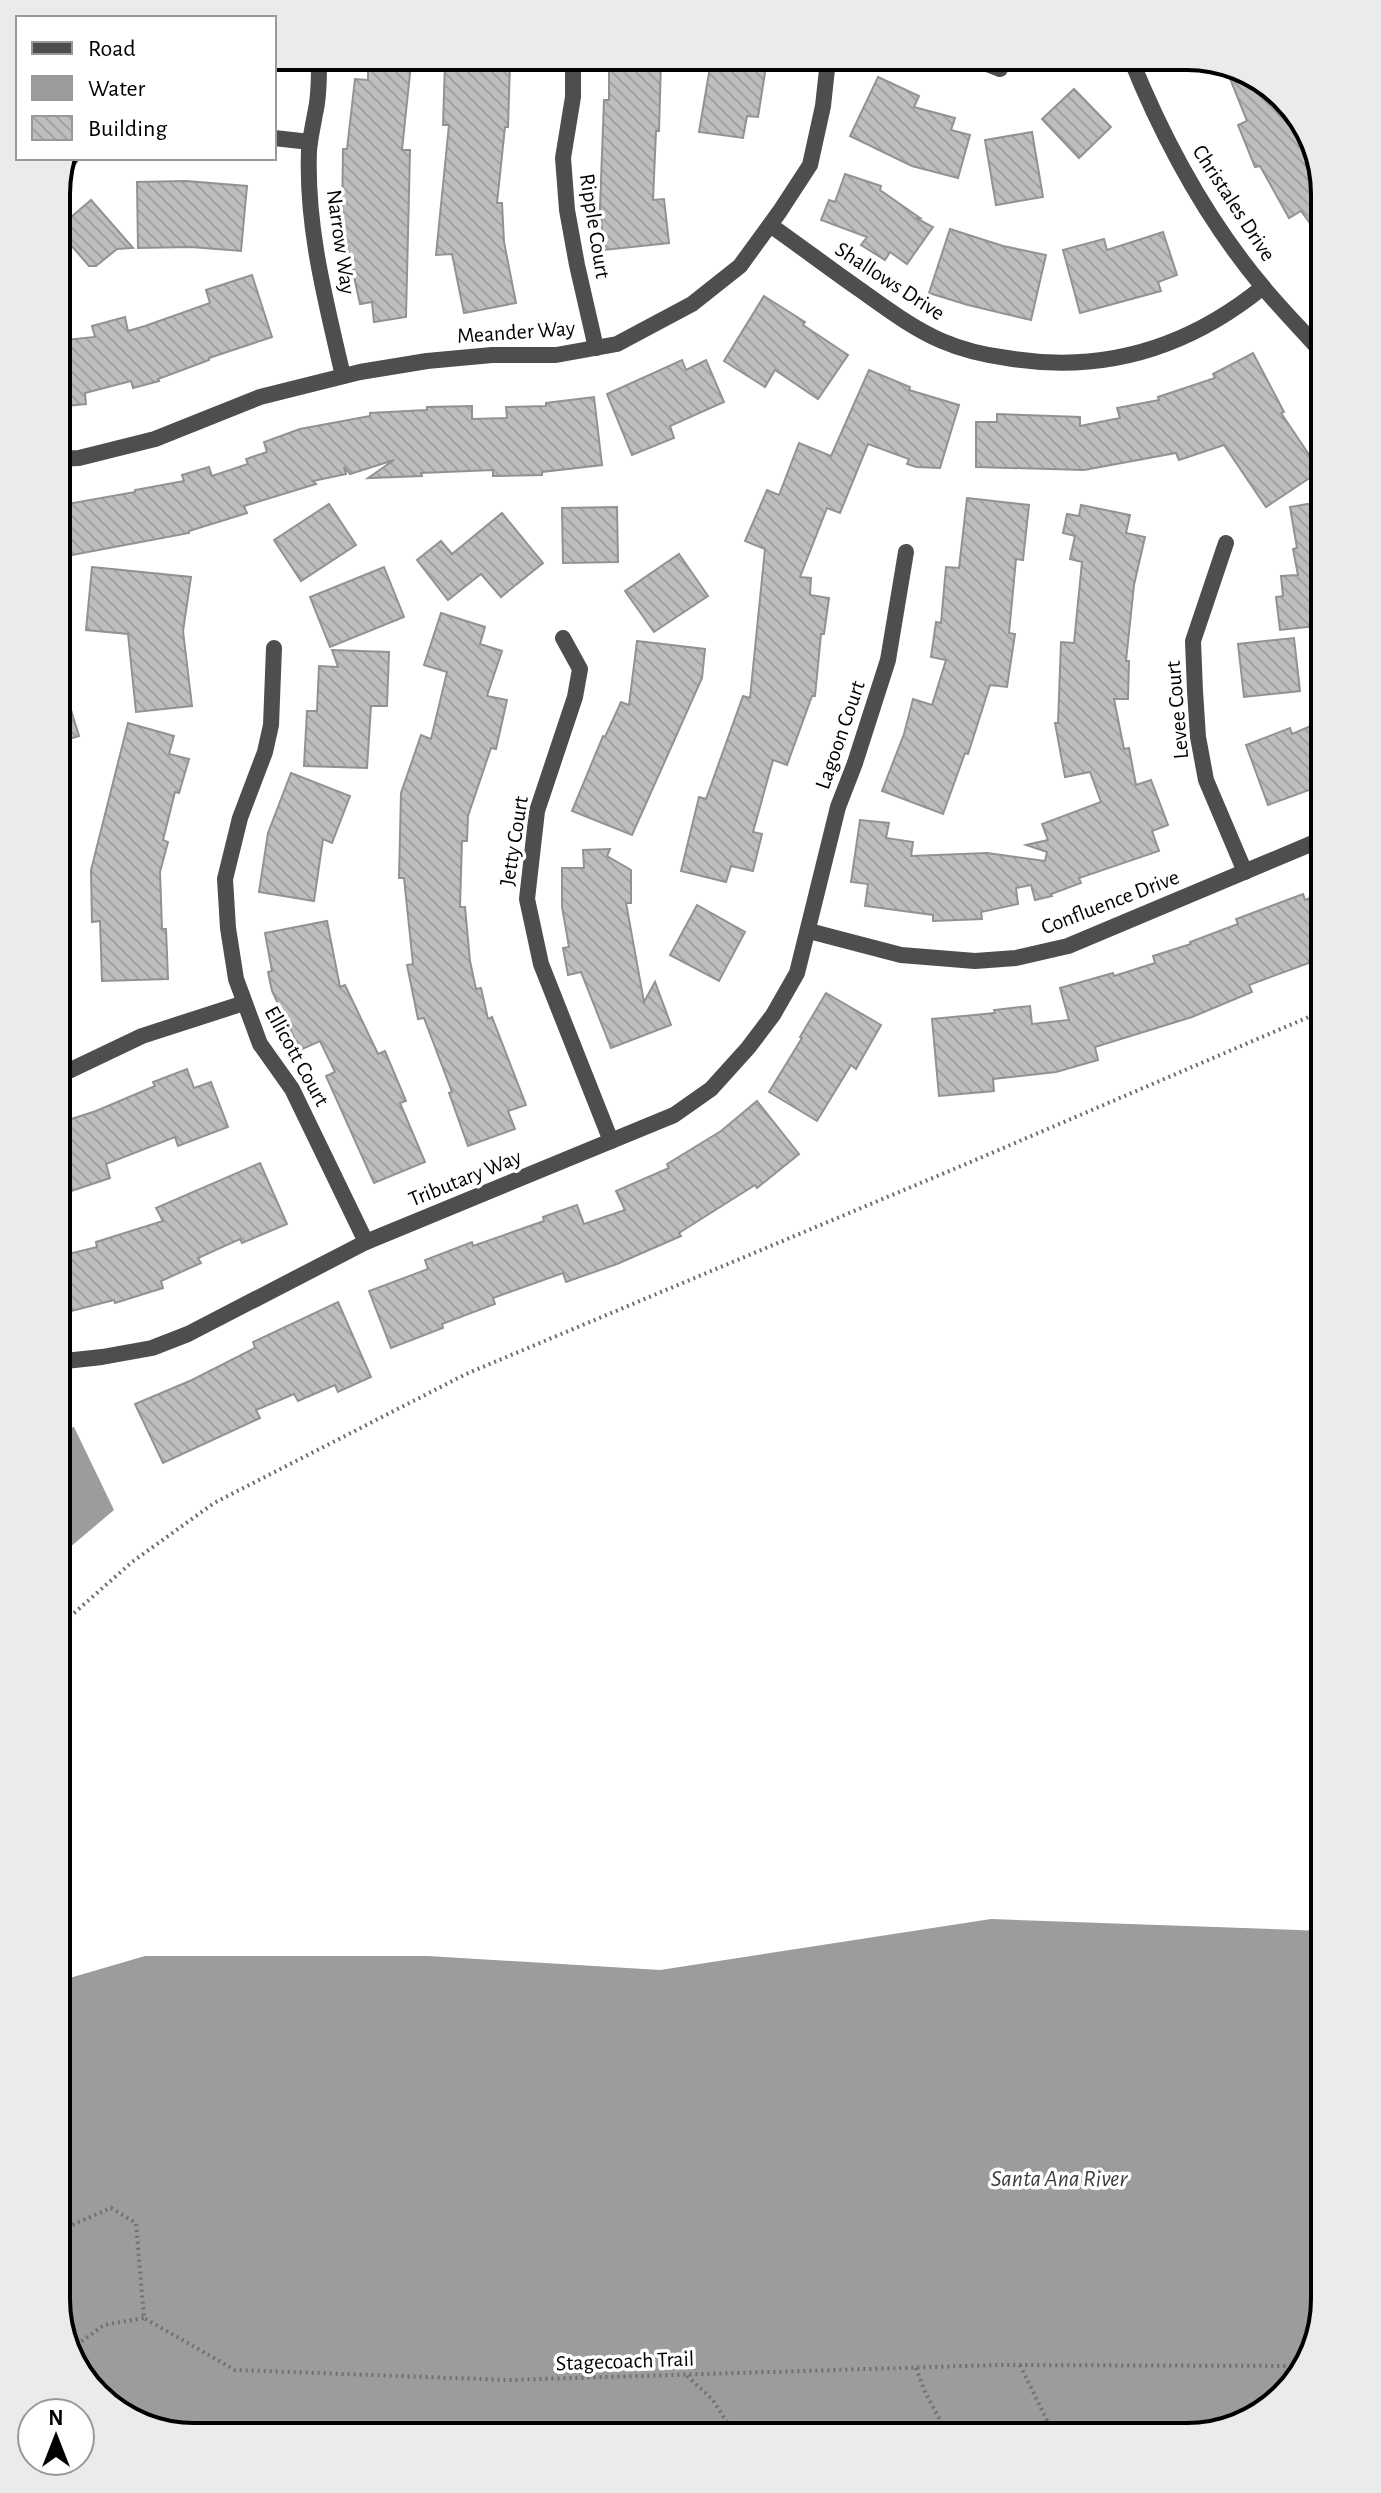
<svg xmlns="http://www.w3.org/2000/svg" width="1381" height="2493" viewBox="0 0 1381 2493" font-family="'Alegreya Sans',sans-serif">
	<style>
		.water { fill: #9c9c9c }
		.building { fill: url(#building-back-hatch); stroke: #929292; stroke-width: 2 }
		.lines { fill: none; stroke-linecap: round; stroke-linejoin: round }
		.path { stroke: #707070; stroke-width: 4; stroke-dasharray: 2 4; stroke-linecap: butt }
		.minor { stroke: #4e4e4e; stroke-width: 16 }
		.labels { text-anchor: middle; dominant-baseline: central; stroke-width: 7; stroke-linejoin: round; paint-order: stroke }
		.street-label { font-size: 22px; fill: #000; stroke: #fff }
		.water-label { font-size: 24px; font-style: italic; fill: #3d3d3d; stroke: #fff }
		.rim { fill: none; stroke: #000; stroke-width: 4 }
	</style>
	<defs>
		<pattern id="building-back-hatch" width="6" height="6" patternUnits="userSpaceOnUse" patternTransform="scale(2)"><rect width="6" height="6" fill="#bebebe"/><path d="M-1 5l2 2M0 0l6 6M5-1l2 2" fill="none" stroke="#a2a2a2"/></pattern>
	</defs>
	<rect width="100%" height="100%" fill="#fff"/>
	<g class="water">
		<polygon points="74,1427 114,1510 56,1559 56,1430"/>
		<polygon points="991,1919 1325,1931 1325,2299 1302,2375 1240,2426 1187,2437 186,2437 117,2413 67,2352 56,2299 56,1982 145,1956 428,1956 660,1970"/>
	</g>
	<g class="building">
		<polygon points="767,60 758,117 747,116 743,138 699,132 711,61"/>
		<polygon points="661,61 659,131 656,131 653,200 664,199 669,243 604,250 600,208 604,100 609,100 609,62"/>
		<polygon points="445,63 510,63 508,127 505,127 497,203 502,203 504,242 516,303 464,313 452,254 436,255 449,125 443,125"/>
		<polygon points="368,64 411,64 402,150 410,150 406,317 374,322 372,302 360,304 342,222 343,149 347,149 355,79 368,80"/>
		<polygon points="1225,66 1264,80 1314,141 1325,194 1325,244 1301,211 1289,218 1260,166 1255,167 1238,125 1247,121"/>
		<polygon points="878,77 919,96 914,107 955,118 951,130 970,135 958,178 912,166 850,136"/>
		<polygon points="1074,89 1111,127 1079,158 1042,119"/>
		<polygon points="1032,132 1043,197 996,205 985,140"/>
		<polygon points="845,174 881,186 880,190 920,218 916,218 933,227 907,264 890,252 885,260 861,245 867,237 821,220 829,200 835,202"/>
		<polygon points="186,181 247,186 241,251 191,247 138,248 137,182"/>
		<polygon points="91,200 133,248 117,249 96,266 89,266 57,229"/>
		<polygon points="950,229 1003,246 1046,255 1031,320 968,305 929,293"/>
		<polygon points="1163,232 1177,275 1158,282 1161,291 1080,313 1063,250 1104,239 1107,250"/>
		<polygon points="252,275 272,337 209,358 209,360 158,379 159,381 133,388 131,381 85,393 86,404 56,407 56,341 95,337 92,326 125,317 128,331 145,326 210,303 206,290"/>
		<polygon points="764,296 805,322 803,325 848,355 818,399 775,370 765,387 724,361"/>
		<polygon points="1253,353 1284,412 1281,413 1320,471 1266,507 1224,445 1179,460 1176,453 1084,470 976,467 976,422 997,422 997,414 1080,417 1080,426 1120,418 1117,408 1159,400 1158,397 1215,378 1213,374"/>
		<polygon points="682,360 686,370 706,360 724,402 670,426 674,438 632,455 607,394"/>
		<polygon points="869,370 910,387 909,390 959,405 940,468 916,467 907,464 909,459 868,444 840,513 827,508 800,577 811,578 810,595 829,598 824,634 821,634 815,696 812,696 787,765 773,760 753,832 762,834 753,871 731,866 726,882 681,871 699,797 706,799 743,696 750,698 765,549 745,541 767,490 779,495 799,443 831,456"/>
		<polygon points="594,397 602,465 542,472 542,475 493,476 493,470 421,473 422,476 368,478 394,460 350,474 344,467 346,474 313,481 316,484 244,506 247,513 189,531 189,533 56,558 56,506 135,492 135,490 184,481 182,475 209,467 212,476 248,464 246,459 267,452 264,442 300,429 370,416 370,413 427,410 427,407 472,406 472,419 507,418 506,407 546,406 546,403"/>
		<polygon points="967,498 1029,505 1023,560 1016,559 1009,633 1015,634 1007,687 990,685 968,754 965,753 943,814 882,791 904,734 913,699 932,705 946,660 931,657 936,622 941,623 946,567 959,568"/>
		<polygon points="1325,501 1325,625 1280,630 1276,597 1283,596 1281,576 1298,575 1293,549 1297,548 1290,507"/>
		<polygon points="329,504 356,545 301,581 274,540"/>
		<polygon points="1081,505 1130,515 1126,533 1145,537 1134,585 1126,661 1129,661 1128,699 1114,699 1124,749 1129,748 1136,785 1151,780 1168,825 1152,831 1159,851 1079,878 1081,883 1051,894 1052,896 1035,900 1031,885 1016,888 1018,904 981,912 982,919 933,921 933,915 865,906 868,884 851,882 860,820 889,823 886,838 913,842 911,856 987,853 1045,861 1047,852 1026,845 1048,840 1042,824 1101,802 1090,772 1065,777 1055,723 1058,723 1061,642 1074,643 1082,562 1070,559 1075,536 1063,533 1067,514 1079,516"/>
		<polygon points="617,507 618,562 563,563 562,508"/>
		<polygon points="502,513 543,563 501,597 481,574 448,600 417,560 441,541 452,554"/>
		<polygon points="679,554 708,596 654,632 625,591"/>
		<polygon points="92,567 191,577 183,631 192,706 136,712 128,634 86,630"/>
		<polygon points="384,567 404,617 330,647 310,597"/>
		<polygon points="441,613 485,627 480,644 502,651 487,696 507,700 496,749 491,748 468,816 467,841 462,841 460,907 465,907 470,961 476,989 481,988 488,1019 492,1017 526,1105 508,1111 515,1129 468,1146 449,1093 452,1092 424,1018 418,1019 407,965 413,964 404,878 399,878 401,793 421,735 431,739 447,672 424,665"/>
		<polygon points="1294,638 1300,691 1244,697 1238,644"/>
		<polygon points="637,641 705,649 702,678 632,835 572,811 603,736 605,737 621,702 629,705"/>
		<polygon points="332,650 389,652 387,706 371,706 367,768 304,766 307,711 317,711 319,666 338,667"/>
		<polygon points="61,677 79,736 56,743 56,678"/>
		<polygon points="1325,720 1325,776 1310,782 1312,789 1268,805 1246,745 1290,728 1292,734"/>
		<polygon points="128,723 174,736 169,754 189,759 179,793 175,792 163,840 168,842 160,872 162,929 166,929 168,979 102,981 100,921 92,922 91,870"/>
		<polygon points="291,773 350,796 332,843 323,839 314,901 259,892 268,833"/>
		<polygon points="610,849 607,856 631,870 631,903 626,903 644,1002 655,982 671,1025 611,1048 581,972 568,975 563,948 569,947 562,907 562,868 584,868 583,850"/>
		<polygon points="1325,892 1325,957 1249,985 1252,992 1192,1017 1095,1047 1098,1060 1056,1072 993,1079 994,1091 939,1096 932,1019 995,1013 994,1010 1030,1006 1032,1024 1069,1020 1060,988 1113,973 1114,976 1155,963 1153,956 1191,944 1190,942 1238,924 1236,919 1303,894 1305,900"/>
		<polygon points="697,905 745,932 719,981 670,955"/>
		<polygon points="327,921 340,987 345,985 378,1054 385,1051 406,1101 400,1103 425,1162 374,1183 326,1076 335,1072 320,1041 300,1050 272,991 268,972 272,971 265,933"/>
		<polygon points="826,993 881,1025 856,1069 851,1065 817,1121 769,1092 802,1038 800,1037"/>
		<polygon points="187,1069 194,1088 211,1082 228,1127 178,1146 175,1137 106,1164 110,1178 56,1196 56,1124 96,1111 155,1086 153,1082"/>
		<polygon points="757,1101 799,1154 757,1188 755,1185 679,1233 681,1236 617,1264 566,1282 563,1273 493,1298 495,1304 442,1324 443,1328 391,1348 369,1291 428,1269 425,1260 472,1242 473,1246 544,1221 543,1217 577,1205 584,1224 625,1210 616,1191 669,1168 667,1164 721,1131"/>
		<polygon points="260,1163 287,1224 242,1243 240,1239 198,1258 201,1263 161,1281 163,1288 115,1303 114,1300 56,1315 56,1257 97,1247 96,1242 163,1221 156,1208"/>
		<polygon points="338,1302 371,1377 338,1392 335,1385 298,1401 294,1394 256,1410 260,1418 163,1463 135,1404 192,1380 255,1348 253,1342"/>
	</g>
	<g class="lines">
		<g class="path">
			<polyline points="56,1629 132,1562 214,1503 466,1374 973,1161 1325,1010"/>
			<polyline points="56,2232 111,2208 136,2223 144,2318 235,2370 508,2380 998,2365 1305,2366"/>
			<polyline points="67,2352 104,2325 144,2318"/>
			<polyline points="1020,2365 1055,2437"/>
			<polyline points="916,2368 925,2392 949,2437"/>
			<polyline points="687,2376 713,2400 731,2429 739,2437"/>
		</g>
		<g class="minor">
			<path d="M1130,57C1163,139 1206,219 1263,287C1283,311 1305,333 1325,356"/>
			<polyline points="972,58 1000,69"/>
			<polyline points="573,62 573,97 563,158 567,210 577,265 596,348"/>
			<path d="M319,65C319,81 319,98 315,114C313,126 310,138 309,151C306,228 326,302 343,376"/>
			<polyline points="274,138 310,142"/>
			<polyline points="68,160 71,158"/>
			<path d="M770,225C800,246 829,268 859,289C886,308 912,328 942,341C963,350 984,355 1007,358C1102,374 1188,348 1263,287"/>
			<polyline points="56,459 79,458 155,439 260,397 360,372 427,361 492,355 556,355 617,344 692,304 740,266 780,211 810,165 823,106 828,60"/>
			<polyline points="1226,543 1193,641 1195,691 1198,737 1206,780 1245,872"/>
			<polyline points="563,638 580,669 575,697 537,811 527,899 541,964 611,1141"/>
			<polyline points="274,648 271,725 265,752 240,818 225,879 228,928 236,979 260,1044 292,1089 366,1242"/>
			<polyline points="809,931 901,955 975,961 1016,958 1068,946 1325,838"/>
			<polyline points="56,1077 142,1036 244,1003"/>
			<polyline points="56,1362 102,1357 152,1348 188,1334 366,1242 674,1115 711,1089 748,1048 773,1015 797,973 838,807 855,763 888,660 906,552"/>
		</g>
	</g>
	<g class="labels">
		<g class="street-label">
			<text transform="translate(1234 203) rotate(57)">Christales Drive</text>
			<text transform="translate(595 226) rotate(81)">Ripple Court</text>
			<text transform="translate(341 242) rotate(82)">Narrow Way</text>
			<text transform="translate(890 281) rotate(33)">Shallows Drive</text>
			<text transform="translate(516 332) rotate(-4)">Meander Way</text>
			<text transform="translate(1177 710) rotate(-95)">Levee Court</text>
			<text transform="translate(840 735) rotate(-71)">Lagoon Court</text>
			<text transform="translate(514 841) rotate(-81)">Jetty Court</text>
			<text transform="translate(1110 902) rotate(-21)">Confluence Drive</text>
			<text transform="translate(297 1056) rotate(61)">Ellicott Court</text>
			<text transform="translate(465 1178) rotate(-22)">Tributary Way</text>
			<text transform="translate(625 2361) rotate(-2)">Stagecoach Trail</text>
		</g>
		<g class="water-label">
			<text x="1059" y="2179">Santa Ana River</text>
		</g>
	</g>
	<path d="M0 0H1381V2493H0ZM194 70H1187A124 124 0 0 1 1311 194V2299A124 124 0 0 1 1187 2423H194A124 124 0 0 1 70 2299V194A124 124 0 0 1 194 70Z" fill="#ebebeb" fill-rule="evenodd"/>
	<path class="rim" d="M194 70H1187A124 124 0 0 1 1311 194V2299A124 124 0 0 1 1187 2423H194A124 124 0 0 1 70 2299V194A124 124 0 0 1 194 70Z"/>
	<rect x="16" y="16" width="260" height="144" fill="#ffffff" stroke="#999999" stroke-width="2"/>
	<rect x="32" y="42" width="40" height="12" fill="#4e4e4e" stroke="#999999" stroke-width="2"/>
	<text x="88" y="56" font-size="24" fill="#000000">Road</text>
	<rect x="32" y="76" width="40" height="24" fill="#9c9c9c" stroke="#999999" stroke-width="2"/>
	<text x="88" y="96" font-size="24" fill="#000000">Water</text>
	<rect x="32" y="116" width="40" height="24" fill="url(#building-back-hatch)" stroke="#999999" stroke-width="2"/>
	<text x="88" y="136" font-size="24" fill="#000000">Building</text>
	<g transform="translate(56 2437)"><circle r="38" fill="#ffffff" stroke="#999999" stroke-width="2"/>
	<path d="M0-6L14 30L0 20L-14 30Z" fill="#000000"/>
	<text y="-12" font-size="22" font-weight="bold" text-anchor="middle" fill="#000000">N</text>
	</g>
</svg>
